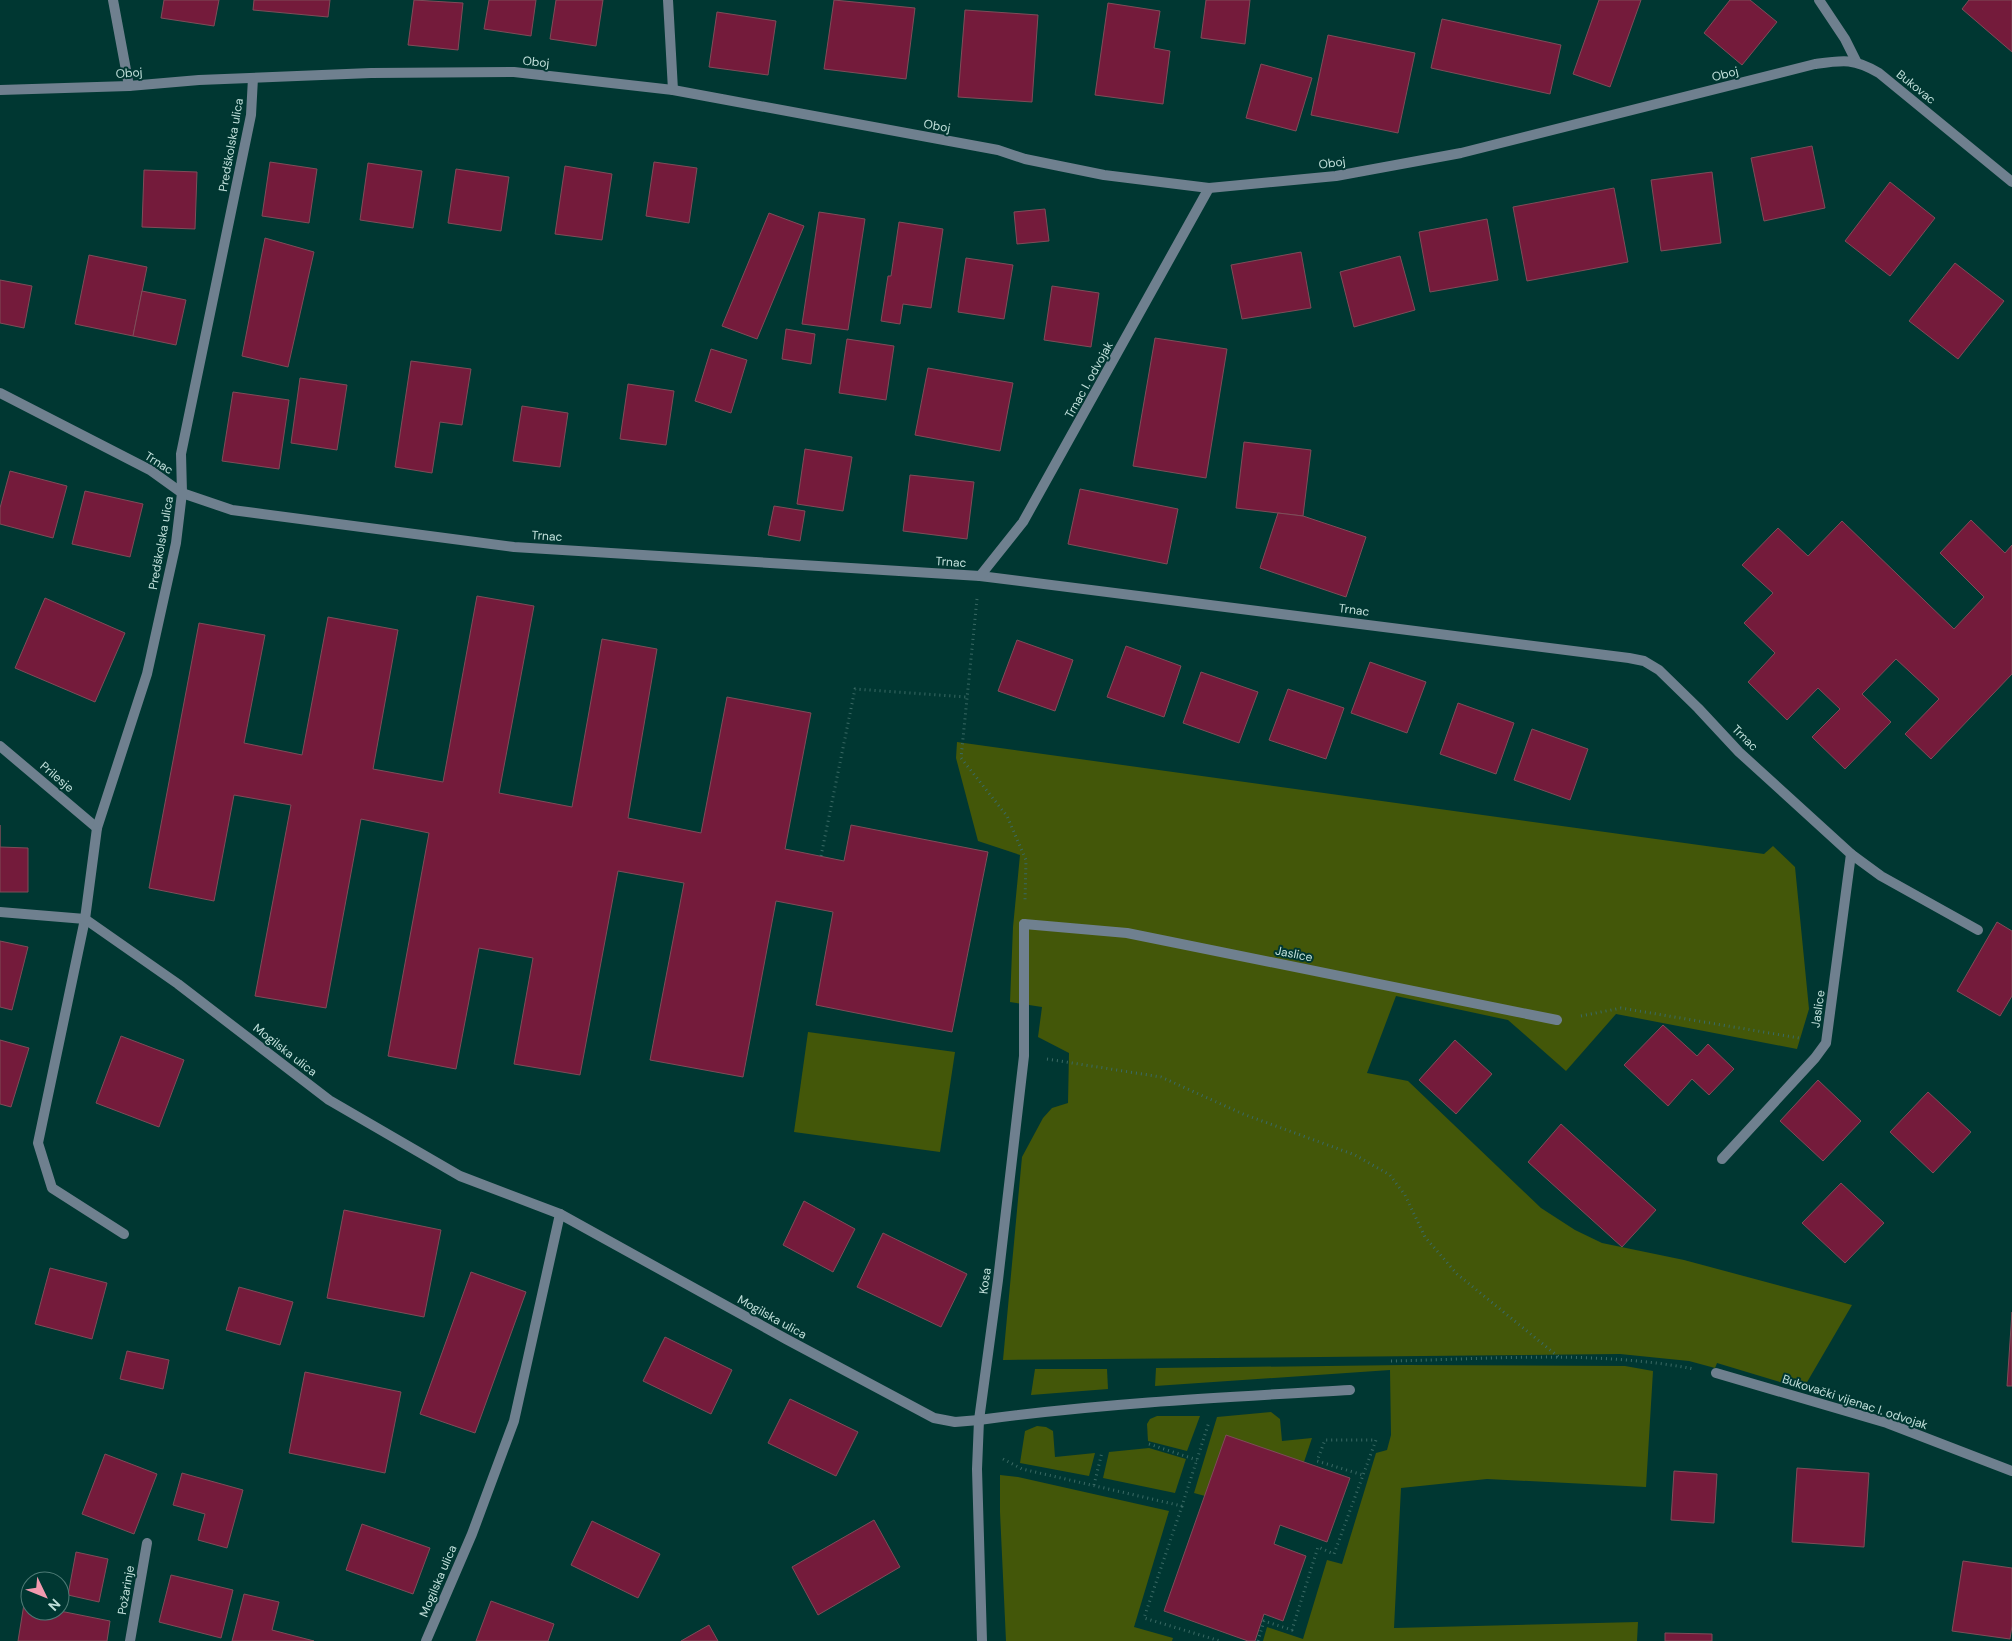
<svg xmlns="http://www.w3.org/2000/svg" width="2012" height="1641" viewBox="0 0 2012 1641" font-family="'DM Sans',sans-serif">
	<style>
		.green { fill: #435709 }
		.building { fill: #741b3b; stroke: #7e4d59 }
		.lines { fill: none; stroke-linecap: round; stroke-linejoin: round }
		.path { stroke: #3a6a65; stroke-width: 3; stroke-dasharray: 1 4; stroke-linecap: butt }
		.service { stroke: #6f808f; stroke-width: 10 }
		.minor { stroke: #6f808f; stroke-width: 10 }
		.tertiary { stroke: #6f808f; stroke-width: 10 }
		.labels { text-anchor: middle; dominant-baseline: central; stroke-width: 4; stroke-linejoin: round; paint-order: stroke }
		.street-label { font-size: 12px; fill: #c1e0db; stroke: #003732 }
	</style>
	<rect width="100%" height="100%" fill="#003732"/>
	<g class="green">
		<polygon points="957,742 1764,854 1773,846 1795,867 1809,1009 1797,1049 1616,1014 1566,1071 1508,1020 1396,996 1367,1073 1408,1081 1541,1208 1575,1230 1602,1243 1684,1260 1852,1305 1803,1389 1717,1363 1715,1368 1689,1361 1620,1354 1003,1360 1022,1157 1043,1118 1052,1108 1068,1103 1069,1053 1038,1037 1042,1007 1010,1002 1013,927 1020,855 978,841 956,758"/>
		<polygon points="808,1032 955,1052 940,1152 794,1132"/>
		<polygon points="1405,1365 1625,1366 1653,1371 1646,1487 1487,1479 1401,1488 1394,1628 1638,1622 1637,1641 1263,1641 1267,1627 1303,1639 1327,1560 1342,1564 1376,1453 1387,1450 1391,1435 1390,1370 1155,1386 1156,1368"/>
		<polygon points="1035,1369 1107,1369 1108,1389 1031,1395"/>
		<polygon points="1271,1412 1280,1419 1282,1441 1312,1438 1304,1462 1205,1496 1194,1493 1217,1417"/>
		<polygon points="1157,1416 1200,1416 1187,1451 1148,1441 1147,1424 1150,1419"/>
		<polygon points="1037,1426 1046,1427 1053,1431 1055,1457 1095,1453 1089,1476 1020,1463 1025,1431"/>
		<polygon points="1149,1448 1186,1459 1175,1493 1103,1478 1109,1452"/>
		<polygon points="1000,1475 1018,1477 1169,1511 1134,1627 1173,1638 1172,1641 1006,1641 1000,1512"/>
	</g>
	<g class="building">
		<polygon points="164,0 219,0 214,26 161,18"/>
		<polygon points="254,0 330,0 328,17 253,10"/>
		<polygon points="414,0 463,3 458,50 408,45"/>
		<polygon points="489,0 536,0 531,36 484,29"/>
		<polygon points="556,0 603,0 596,46 550,39"/>
		<polygon points="834,0 915,8 906,79 824,69"/>
		<polygon points="1206,0 1250,0 1245,44 1201,38"/>
		<polygon points="1599,0 1641,0 1610,87 1573,74"/>
		<polygon points="1730,0 1750,0 1777,22 1742,65 1704,33"/>
		<polygon points="1969,0 2012,0 2012,52 1962,9"/>
		<polygon points="1108,3 1160,11 1154,48 1170,51 1163,104 1095,95"/>
		<polygon points="965,10 1038,15 1032,102 958,97"/>
		<polygon points="717,12 776,21 768,75 709,67"/>
		<polygon points="1442,19 1561,45 1550,94 1431,68"/>
		<polygon points="1328,35 1415,53 1398,133 1311,115"/>
		<polygon points="1261,64 1312,78 1296,131 1246,118"/>
		<polygon points="1812,146 1825,208 1764,221 1751,158"/>
		<polygon points="270,162 317,169 309,223 262,216"/>
		<polygon points="654,162 697,168 689,223 646,216"/>
		<polygon points="368,163 422,171 413,228 360,220"/>
		<polygon points="565,166 612,174 602,240 555,234"/>
		<polygon points="456,169 509,177 501,231 448,223"/>
		<polygon points="144,170 197,172 195,229 142,227"/>
		<polygon points="1712,172 1721,243 1661,251 1651,180"/>
		<polygon points="1890,182 1935,218 1890,276 1845,241"/>
		<polygon points="1614,188 1628,262 1527,281 1513,207"/>
		<polygon points="1045,209 1049,241 1017,244 1014,212"/>
		<polygon points="819,212 865,219 848,330 802,324"/>
		<polygon points="769,213 804,226 757,339 722,326"/>
		<polygon points="1487,219 1498,280 1430,292 1419,232"/>
		<polygon points="899,222 943,229 931,308 903,304 900,324 881,321 888,276 891,276"/>
		<polygon points="265,238 314,252 288,367 242,356"/>
		<polygon points="1301,252 1311,308 1242,319 1231,265"/>
		<polygon points="89,255 147,267 133,336 75,324"/>
		<polygon points="1400,256 1415,310 1354,327 1340,272"/>
		<polygon points="966,258 1013,265 1004,319 958,312"/>
		<polygon points="1955,263 2004,301 1958,359 1909,321"/>
		<polygon points="0,280 32,286 24,328 0,323"/>
		<polygon points="1052,286 1099,293 1091,347 1044,340"/>
		<polygon points="142,291 186,300 176,345 133,336"/>
		<polygon points="786,329 815,334 811,364 782,359"/>
		<polygon points="1155,338 1227,349 1206,478 1133,466"/>
		<polygon points="847,339 894,346 886,400 839,393"/>
		<polygon points="711,349 747,360 731,413 695,401"/>
		<polygon points="411,361 471,369 462,425 440,422 432,473 395,467"/>
		<polygon points="928,368 1013,383 1000,451 915,435"/>
		<polygon points="300,378 347,385 337,450 291,443"/>
		<polygon points="628,384 674,391 666,445 620,439"/>
		<polygon points="233,392 289,400 279,469 222,461"/>
		<polygon points="522,406 568,413 560,467 513,461"/>
		<polygon points="1244,442 1311,450 1303,516 1236,508"/>
		<polygon points="805,449 852,457 843,511 797,504"/>
		<polygon points="10,471 67,486 53,538 0,524 0,508"/>
		<polygon points="910,475 974,482 967,539 903,531"/>
		<polygon points="1080,489 1178,509 1167,564 1068,544"/>
		<polygon points="85,491 143,504 130,557 72,544"/>
		<polygon points="774,506 805,511 800,541 768,535"/>
		<polygon points="1278,513 1303,516 1366,537 1346,597 1260,568"/>
		<polygon points="1971,520 2005,553 2012,545 2012,674 1931,759 1905,734 1939,699 1896,659 1862,694 1891,722 1845,769 1812,737 1840,709 1818,688 1787,720 1748,682 1775,653 1744,623 1773,593 1742,565 1778,528 1808,556 1842,521 1954,629 1984,597 1940,553"/>
		<polygon points="477,596 534,606 499,793 572,807 602,639 657,649 628,818 701,833 727,697 811,713 785,849 844,861 851,825 988,852 952,1032 816,1005 833,912 776,901 743,1077 650,1060 684,883 618,871 580,1075 514,1064 533,958 479,948 456,1069 388,1056 429,833 361,819 326,1008 255,996 291,805 234,795 214,901 149,888 199,623 265,635 244,743 302,755 328,617 398,630 373,769 443,782"/>
		<polygon points="45,598 125,633 95,702 15,668"/>
		<polygon points="1017,640 1073,660 1055,711 998,691"/>
		<polygon points="1126,646 1181,666 1164,717 1107,697"/>
		<polygon points="1370,662 1426,682 1407,733 1351,713"/>
		<polygon points="1201,672 1258,692 1239,743 1183,723"/>
		<polygon points="1288,689 1344,708 1326,759 1269,740"/>
		<polygon points="1458,703 1514,723 1496,774 1440,754"/>
		<polygon points="1532,729 1588,749 1570,800 1514,780"/>
		<polygon points="0,825 0,847 28,848 28,892 0,892"/>
		<polygon points="1997,922 2012,931 2012,996 2000,1016 1957,991"/>
		<polygon points="0,941 28,947 12,1010 0,1007"/>
		<polygon points="1663,1025 1697,1056 1708,1044 1734,1069 1709,1095 1692,1079 1668,1106 1624,1065"/>
		<polygon points="121,1036 184,1060 159,1127 96,1103"/>
		<polygon points="0,1040 29,1048 11,1107 0,1104"/>
		<polygon points="1455,1040 1492,1074 1456,1114 1419,1080"/>
		<polygon points="1818,1080 1861,1121 1823,1161 1780,1121"/>
		<polygon points="1928,1092 1971,1132 1933,1173 1890,1132"/>
		<polygon points="1561,1124 1656,1210 1622,1247 1528,1162"/>
		<polygon points="1841,1183 1884,1223 1845,1263 1802,1223"/>
		<polygon points="804,1201 855,1229 833,1272 783,1245"/>
		<polygon points="344,1210 441,1230 424,1317 327,1298"/>
		<polygon points="883,1233 967,1274 941,1327 857,1287"/>
		<polygon points="50,1268 107,1283 92,1339 35,1324"/>
		<polygon points="471,1272 526,1292 475,1433 420,1414"/>
		<polygon points="239,1287 293,1302 280,1345 226,1330"/>
		<polygon points="2012,1312 2012,1386 2007,1386"/>
		<polygon points="665,1337 732,1370 711,1414 643,1381"/>
		<polygon points="127,1351 169,1360 163,1389 120,1379"/>
		<polygon points="305,1372 401,1392 385,1473 289,1453"/>
		<polygon points="790,1399 858,1432 836,1476 768,1443"/>
		<polygon points="1226,1435 1350,1478 1327,1542 1280,1525 1274,1544 1306,1556 1283,1621 1264,1614 1255,1641 1248,1641 1164,1611"/>
		<polygon points="105,1454 157,1474 134,1534 82,1514"/>
		<polygon points="1797,1468 1869,1473 1864,1547 1792,1542"/>
		<polygon points="1674,1471 1717,1474 1714,1523 1671,1520"/>
		<polygon points="182,1473 243,1490 227,1548 198,1540 205,1514 173,1505"/>
		<polygon points="874,1520 900,1567 818,1615 792,1567"/>
		<polygon points="592,1521 660,1554 638,1598 571,1565"/>
		<polygon points="362,1524 430,1548 413,1594 346,1570"/>
		<polygon points="76,1552 108,1559 99,1602 68,1595"/>
		<polygon points="1963,1561 2012,1568 2012,1626 2010,1639 1952,1631"/>
		<polygon points="171,1575 233,1590 221,1638 159,1622"/>
		<polygon points="244,1594 279,1602 272,1630 314,1641 232,1641"/>
		<polygon points="491,1601 554,1624 548,1641 476,1641"/>
		<polygon points="24,1604 30,1605 30,1611 60,1611 110,1621 107,1641 18,1641"/>
		<polygon points="709,1625 718,1641 681,1641"/>
		<polygon points="1665,1633 1712,1634 1712,1641 1665,1641"/>
	</g>
	<g class="lines">
		<g class="path">
			<polyline points="977,599 961,758 1007,816 1026,860 1025,900"/>
			<polyline points="821,856 855,689 966,697"/>
			<polyline points="1581,1016 1621,1008 1799,1038"/>
			<polyline points="1047,1059 1161,1077 1243,1114 1355,1155 1390,1175 1405,1195 1425,1237 1457,1274 1560,1358"/>
			<path d="M1391,1361C1490,1359 1596,1350 1694,1369"/>
			<polyline points="1149,1444 1197,1460"/>
			<polyline points="1003,1459 1022,1469 1182,1506 1209,1422"/>
			<polyline points="1094,1485 1102,1452"/>
			<polyline points="1182,1506 1144,1618 1220,1641"/>
			<polyline points="1258,1641 1264,1621 1292,1630 1318,1547 1334,1554 1376,1440 1325,1440 1317,1461 1363,1475"/>
		</g>
		<g class="service">
			<polyline points="1851,854 1881,876 1978,930"/>
			<polyline points="85,919 38,1143 52,1188 124,1234"/>
			<polyline points="1024,924 1127,933 1557,1020"/>
			<path d="M979,1420C1102,1403 1226,1397 1350,1390"/>
		</g>
		<g class="minor">
			<polyline points="113,0 129,86"/>
			<polyline points="668,0 673,90"/>
			<polyline points="1819,0 1845,39 1856,61"/>
			<polyline points="0,393 150,470 182,493 232,510 514,547 980,576 1629,658 1644,661 1659,670 1698,708 1739,752 1851,854 1826,1043 1815,1058 1722,1159"/>
			<polyline points="980,576 1023,522 1209,188"/>
			<polyline points="0,746 97,828"/>
			<polyline points="0,912 85,919 178,984 329,1100 460,1176 560,1214 786,1339 934,1418 955,1422 979,1420"/>
			<polyline points="85,919 97,828 147,674 176,543 182,493 181,454 251,115 253,78"/>
			<polyline points="1716,1373 1887,1423 2012,1471"/>
			<polyline points="130,1641 147,1543"/>
			<polyline points="426,1641 472,1534 514,1421 560,1214"/>
			<polyline points="982,1641 977,1469 979,1420 998,1280 1024,1056 1024,924"/>
		</g>
		<path class="tertiary" d="M0,90L129,86L199,80L371,73L514,72L673,90L998,150L1025,159L1104,175L1209,188L1336,176L1461,153L1815,64C1843,60 1854,58 1879,73L2012,182"/>
	</g>
	<g class="labels">
		<g class="street-label">
			<text transform="translate(536 62) rotate(6)">Oboj</text>
			<text transform="translate(129 73) rotate(-4)">Oboj</text>
			<text transform="translate(1725 74) rotate(-14)">Oboj</text>
			<text transform="translate(1916 87) rotate(39)">Bukovac</text>
			<text transform="translate(937 126) rotate(10)">Oboj</text>
			<text transform="translate(231 145) rotate(-80)">Predškolska ulica</text>
			<text transform="translate(1332 163) rotate(-8)">Oboj</text>
			<text transform="translate(1089 380) rotate(-61)">Trnac I. odvojak</text>
			<text transform="translate(159 463) rotate(32)">Trnac</text>
			<text transform="translate(547 536) rotate(4)">Trnac</text>
			<text transform="translate(161 543) rotate(-80)">Predškolska ulica</text>
			<text transform="translate(951 562) rotate(4)">Trnac</text>
			<text transform="translate(1354 610) rotate(7)">Trnac</text>
			<text transform="translate(1745 738) rotate(45)">Trnac</text>
			<text transform="translate(57 777) rotate(40)">Prilesje</text>
			<text transform="translate(1294 954) rotate(11)">Jaslice</text>
			<text transform="translate(1818 1009) rotate(-82)">Jaslice</text>
			<text transform="translate(285 1050) rotate(38)">Mogilska ulica</text>
			<text transform="translate(985 1281) rotate(-82)">Kosa</text>
			<text transform="translate(772 1317) rotate(29)">Mogilska ulica</text>
			<text transform="translate(1855 1402) rotate(18)">Bukovački vijenac I. odvojak</text>
			<text transform="translate(438 1581) rotate(-67)">Mogilska ulica</text>
			<text transform="translate(126 1590) rotate(-80)">Požarinje</text>
		</g>
	</g>
	<g transform="translate(45 1596) rotate(133)"><circle r="24" fill="#003732" stroke="#4d7b76"/>
	<path d="M0-4L9 19L0 12L-9 19Z" fill="#f29aaf"/>
	<text y="-8" font-size="14" font-weight="bold" text-anchor="middle" fill="#c1e0db">N</text>
	</g>
</svg>
